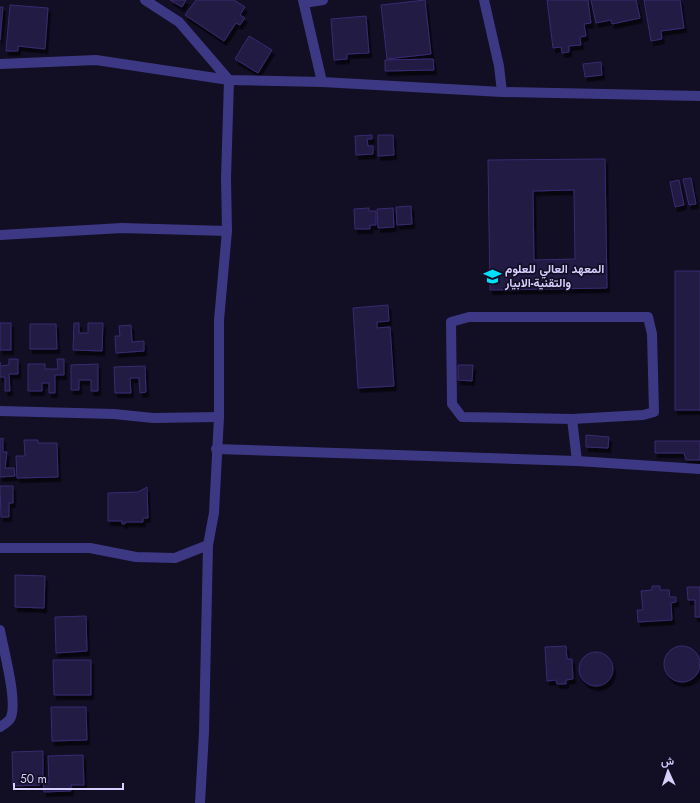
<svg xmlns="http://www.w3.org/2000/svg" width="700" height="803" viewBox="0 0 700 803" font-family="Jost,Vazirmatn,sans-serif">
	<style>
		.building { fill: #231a45; stroke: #3a2b71; fill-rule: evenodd; filter: url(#shadow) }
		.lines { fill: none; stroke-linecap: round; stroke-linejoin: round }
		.minor { stroke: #3c3883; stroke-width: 10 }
		.labels { text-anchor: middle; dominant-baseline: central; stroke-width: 3.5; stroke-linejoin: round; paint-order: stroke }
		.poi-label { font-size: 12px; font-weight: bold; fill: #d6d0ff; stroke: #120e24; text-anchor: start }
	</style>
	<defs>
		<filter id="shadow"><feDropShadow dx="2.5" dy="4.5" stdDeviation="0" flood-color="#0009"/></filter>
	</defs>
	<rect width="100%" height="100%" fill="#120e24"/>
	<g class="building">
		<polygon points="170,0 186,0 182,7"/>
		<polygon points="196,0 234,0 245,7 240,15 245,18 240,25 236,23 224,41 185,15"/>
		<polygon points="425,0 431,54 387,59 381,5"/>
		<polygon points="547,0 588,0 591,23 584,24 586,36 580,37 581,45 569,46 569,52 562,53 561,47 553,48"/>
		<polygon points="591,0 636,0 640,18 612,24 611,20 596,23"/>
		<polygon points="644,0 680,0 684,28 661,31 662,39 651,41"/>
		<polygon points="10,5 48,8 45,49 18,46 18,51 6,51"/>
		<polygon points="0,7 3,7 0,40"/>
		<polygon points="366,16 369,53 347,54 347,59 334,60 331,19"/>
		<polygon points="249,36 272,50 258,73 235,59"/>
		<polygon points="433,59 434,70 385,71 385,60"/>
		<polygon points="601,62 602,75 585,77 583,64"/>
		<polygon points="372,135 372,139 367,139 368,146 373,146 373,154 356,155 355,136"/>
		<polygon points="378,135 393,135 394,155 378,156"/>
		<path d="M605,159L607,288L490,290L488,160ZM574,190L575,259L534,260L533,191Z"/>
		<polygon points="691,178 696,204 689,205 683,179"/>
		<polygon points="679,180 684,205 675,207 670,182"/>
		<polygon points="411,206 412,224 397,225 396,207"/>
		<polygon points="369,208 369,211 376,211 376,225 370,225 370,229 355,229 354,209"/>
		<polygon points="393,208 394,227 378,228 377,209"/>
		<rect x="675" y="271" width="25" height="139"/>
		<polygon points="388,305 389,321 377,322 377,328 390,327 394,386 358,388 353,308"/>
		<rect x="0" y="323" width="11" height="27"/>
		<polygon points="74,323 79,323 79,333 88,333 88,323 103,323 102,351 73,350"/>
		<polygon points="30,324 56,324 57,349 30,349"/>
		<polygon points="131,325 132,342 144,341 144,351 116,353 115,336 120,336 119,326"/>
		<polygon points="9,359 18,359 18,374 9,374 10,391 5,391 5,377 0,377 0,362 0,366 9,365"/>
		<polygon points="57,359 64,359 64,375 55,375 55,393 49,393 49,383 42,383 42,391 28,391 28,364 45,364 45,369 58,369"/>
		<polygon points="98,364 98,391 91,391 91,380 79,380 79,390 71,390 71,365"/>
		<polygon points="458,365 473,365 472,381 458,380"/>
		<polygon points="145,366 146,392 140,393 139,378 130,378 131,393 115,393 114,367"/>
		<polygon points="586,435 609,437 608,448 586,447"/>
		<polygon points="3,438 3,452 7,452 5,468 14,468 15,476 0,477 0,439"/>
		<polygon points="24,440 38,440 38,443 57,443 58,477 17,478 16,456 25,456"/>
		<polygon points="655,441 700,441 700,460 686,460 684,453 655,453"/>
		<polygon points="0,486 13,486 13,503 9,503 9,517 1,517"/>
		<polygon points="147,487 148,518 143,518 143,522 125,522 125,524 122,524 122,521 108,521 108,493 138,492"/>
		<polygon points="15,575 45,576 44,608 15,607"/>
		<polygon points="652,586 660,586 660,590 669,590 670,597 676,597 676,602 671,603 672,620 638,622 637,610 643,610 641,591 652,590"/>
		<polygon points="687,587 700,587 700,617 695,617 695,600 688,600"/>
		<polygon points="86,616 87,651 56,653 55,617"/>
		<polygon points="566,646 567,659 572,659 573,679 566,680 566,684 557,684 556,680 547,681 545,647"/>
		<circle cx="682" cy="664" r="18"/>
		<circle cx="596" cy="669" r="17"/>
		<polygon points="53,660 91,660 91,695 54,695"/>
		<polygon points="51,707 86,707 87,740 52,741"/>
		<polygon points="43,751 43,780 40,780 40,785 13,786 12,752"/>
		<polygon points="83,755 84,785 71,785 71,791 44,792 43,782 49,782 48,756"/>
	</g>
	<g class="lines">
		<g class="minor">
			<polyline points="303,0 322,82"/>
			<polyline points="484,0 499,66 502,92 700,96"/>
			<polyline points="304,3 323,0"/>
			<polyline points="0,64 96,60 229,80 322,82 502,92"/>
			<polyline points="0,235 122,228 227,231"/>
			<polygon points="469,317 648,317 652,334 654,412 643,415 572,419 462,417 452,404 451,322"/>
			<polyline points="0,411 114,414 153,418 219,417"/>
			<polyline points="572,419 577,461"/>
			<polyline points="216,449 577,461 700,469"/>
			<polyline points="0,548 90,548 136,557 175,558 208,545 214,513 219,417 219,320 227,231 226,178 229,80 179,22 145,0"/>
			<path d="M0,630C3,648 19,705 10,719C8,722 3,725 0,727"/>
			<polyline points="200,803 204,732 208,545"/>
		</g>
	</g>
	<defs>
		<symbol id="university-bare" viewBox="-9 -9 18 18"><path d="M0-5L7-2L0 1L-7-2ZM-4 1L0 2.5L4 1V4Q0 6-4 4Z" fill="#00e0fb" stroke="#120e24" stroke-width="2.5" paint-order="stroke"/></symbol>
	</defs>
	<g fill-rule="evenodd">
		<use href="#university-bare" x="480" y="264" width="25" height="25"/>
	</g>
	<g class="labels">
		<g class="poi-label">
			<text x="505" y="269">المعهد العالي للعلوم<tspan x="505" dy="14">والتقنية-الابيار</tspan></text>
		</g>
	</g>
	<g transform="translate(668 771) rotate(357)" stroke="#120e24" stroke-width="3" paint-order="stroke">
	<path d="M0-3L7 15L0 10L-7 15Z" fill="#d6d0ff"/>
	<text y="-6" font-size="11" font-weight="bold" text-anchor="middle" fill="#d6d0ff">ش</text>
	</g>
	<path d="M14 783v6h109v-6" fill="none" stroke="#d6d0ff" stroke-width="2"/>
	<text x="20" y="783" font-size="12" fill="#d6d0ff" stroke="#120e24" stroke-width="3" paint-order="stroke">50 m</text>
</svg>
